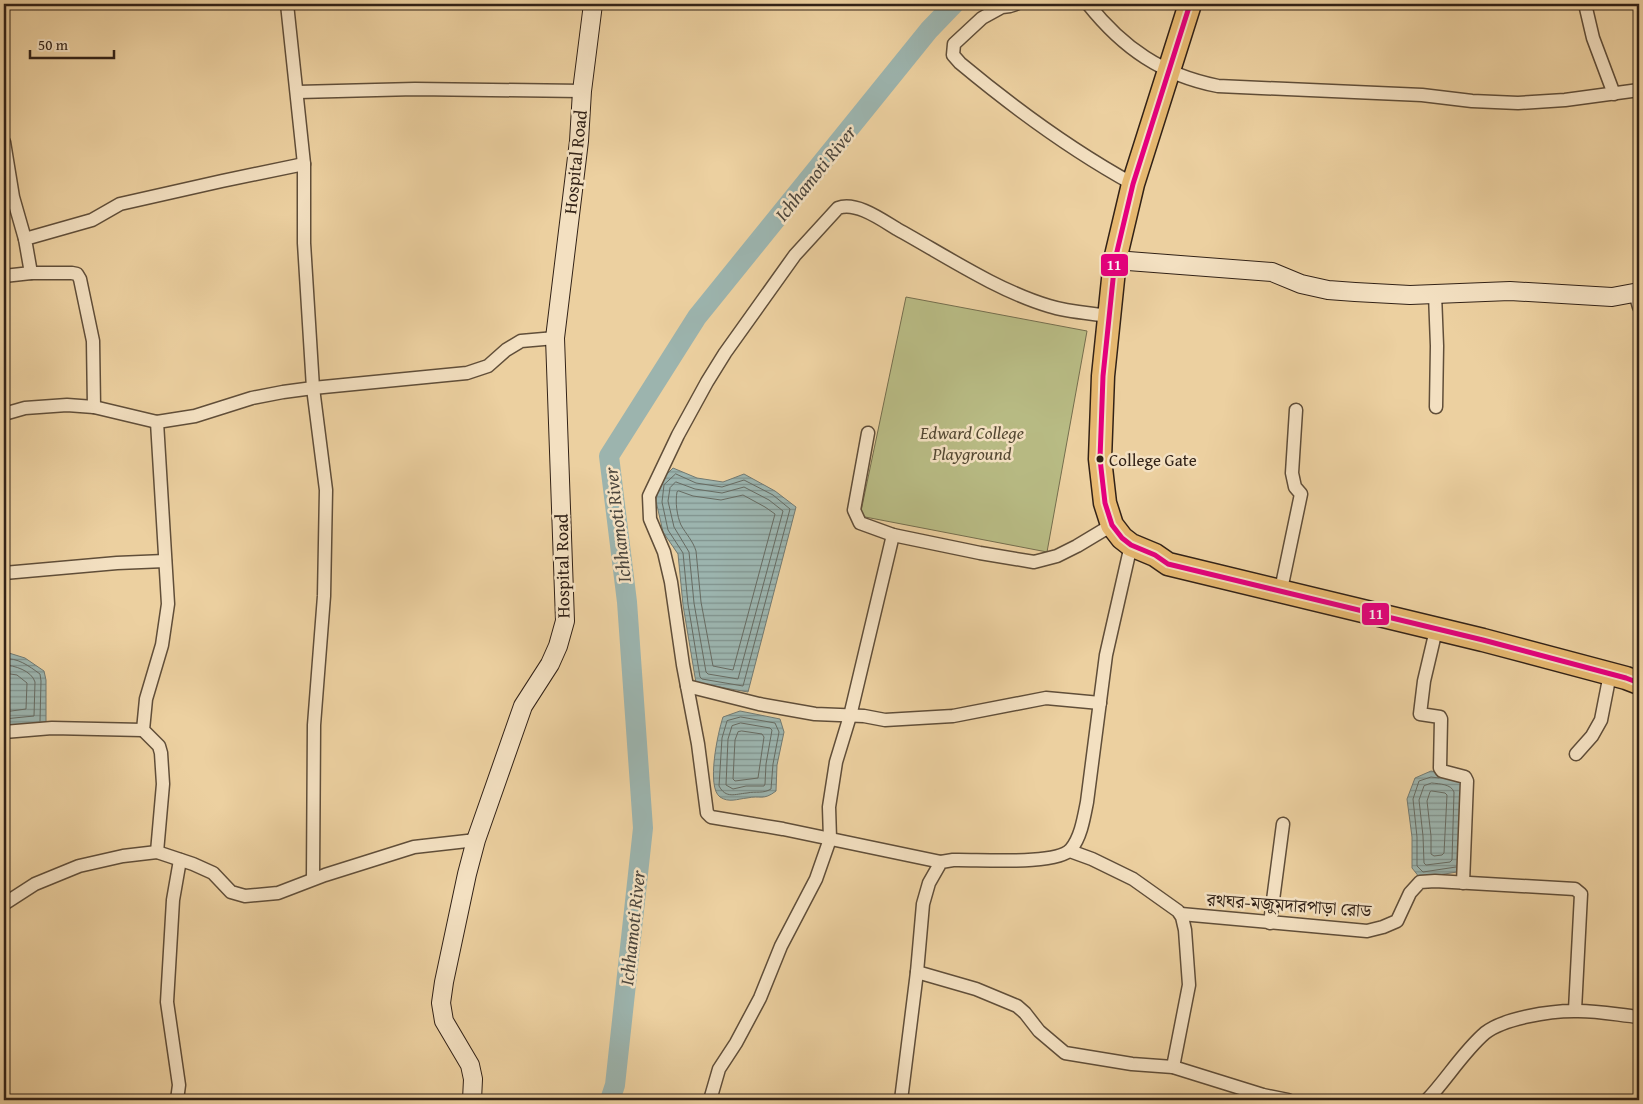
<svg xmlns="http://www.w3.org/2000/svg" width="1643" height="1104" font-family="'Gentium Book Plus','Noto Serif Bengali',serif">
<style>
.green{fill:#b8bb84;stroke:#756e4e}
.water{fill:url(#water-rules);stroke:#727a72}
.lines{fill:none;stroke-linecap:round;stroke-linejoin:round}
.shore{stroke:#676b62;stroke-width:1}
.river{stroke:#9cb4ae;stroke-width:20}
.street-casing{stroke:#604e39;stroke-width:15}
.secondary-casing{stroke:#322217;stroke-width:20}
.highway-casing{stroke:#322217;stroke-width:25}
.street{stroke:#f3e0c1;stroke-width:12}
.secondary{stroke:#f3e0c1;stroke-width:18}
.highway{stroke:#e6b870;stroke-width:22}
.bus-1-casing{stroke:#f3e0c1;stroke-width:9}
.bus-1{stroke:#e5007d;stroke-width:5}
.bus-dot{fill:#322217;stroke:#f3e0c1;stroke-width:2}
.labels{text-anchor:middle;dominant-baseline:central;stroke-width:5;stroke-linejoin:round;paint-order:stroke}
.bus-label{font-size:17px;fill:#322217;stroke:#f3e0c1;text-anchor:start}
.street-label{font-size:18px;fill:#322217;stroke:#f3e0c1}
.park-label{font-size:18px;font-style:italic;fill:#544832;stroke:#f3e0c1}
.water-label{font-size:19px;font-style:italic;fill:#4c463d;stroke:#f3e0c1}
.line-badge{stroke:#f3e0c1;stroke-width:2}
.badge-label{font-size:14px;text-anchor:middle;font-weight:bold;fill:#fff}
</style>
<defs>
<pattern id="water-rules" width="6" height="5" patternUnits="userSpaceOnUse" patternTransform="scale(1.25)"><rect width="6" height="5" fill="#9cb4ae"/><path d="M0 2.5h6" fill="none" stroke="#80928d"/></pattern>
</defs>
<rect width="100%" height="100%" fill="#ecd0a0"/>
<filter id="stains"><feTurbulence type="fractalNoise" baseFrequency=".004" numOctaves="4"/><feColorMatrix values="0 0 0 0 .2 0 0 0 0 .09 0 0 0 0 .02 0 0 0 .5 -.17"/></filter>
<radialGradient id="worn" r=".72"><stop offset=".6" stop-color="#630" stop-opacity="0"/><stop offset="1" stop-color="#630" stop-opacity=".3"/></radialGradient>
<!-- green -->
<path class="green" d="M906,297L1087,331L1047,552L860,516Z"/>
<!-- water -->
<g class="water">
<path d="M673,468L697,478L723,482L744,474L775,491L796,507L748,692L696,683L683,605L678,554L663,532L656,501L659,482Z"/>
<path d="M9,653L25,658L44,671L46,680V726L4,731V655Z"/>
<path d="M740,711L780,719L784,732L777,765L776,791C763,801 761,795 747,798C737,799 729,803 720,797C706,787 718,732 723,717Z"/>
<path d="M1431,771L1451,775L1462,780L1457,872L1420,878L1412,868V837L1407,799L1415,778Z"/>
</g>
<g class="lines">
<!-- shore -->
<g class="shore">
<path d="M676,474L696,483L722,487L744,480L773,495L790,509L743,686L702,679L700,677L688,604L683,553L668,530L662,502L664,485Z"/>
<path d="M676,482L695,489L722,493L744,487L769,500L783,511L738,679L708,674L706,672L694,603L689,552L674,527L668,501L670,488Z"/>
<path d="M679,491L693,496L721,500L743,495L765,507L775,514L733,670L713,666L701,602L696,551C693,541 686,534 681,525C677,516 675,502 677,492Z"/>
<path d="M4,659C17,657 29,666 40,674L41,681L40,721"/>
<path d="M4,665C14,665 32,671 35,682L34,716L4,719"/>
<path d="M4,673L17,675L27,683L26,709L4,712"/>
<path d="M741,717L775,723L779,732L773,764L771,789C763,794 756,791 747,793C735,794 726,799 719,786L722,738L727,721Z"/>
<path d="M741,723L770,728L772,730L766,764L765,784L764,786H746L733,789L726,785L728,739L732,726Z"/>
<path d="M742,731L762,734L764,737L758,778L735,781L733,779L735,740L738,732Z"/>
<path d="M1439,778L1431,777L1419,781L1413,799L1417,837V866L1423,872L1456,867"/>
<path d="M1432,783C1440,784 1451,784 1454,792L1452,860L1450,862L1426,865L1424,863L1423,836L1419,800L1424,786Z"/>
<path d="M1432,791L1445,793L1447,795L1444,853L1442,855L1434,856L1431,854V836L1427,801L1430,792Z"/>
</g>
<!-- river -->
<path class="river" d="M610,1100L615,1085L643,828L627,602L609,456L697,317L929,30L954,4"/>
<defs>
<g id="street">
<path d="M287,4L304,164V243L313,388L326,490L324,596L314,725L313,879"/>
<path d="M1016,4L1010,6L1002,7L982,18L954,44L953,55L960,63C1014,108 1071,150 1133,184"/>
<path d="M1088,4C1123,48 1162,75 1218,86L1422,95L1472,101L1518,103L1565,100L1639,90"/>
<path d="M1585,4L1593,38L1614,94"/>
<path d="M298,92L415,89L582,91"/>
<path d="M4,142L13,197L25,239"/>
<path d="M31,273H72L77,274L80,279L93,341L94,407"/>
<path d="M4,276L31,273L25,239L92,220L120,204L222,181L304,164"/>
<path d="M1635,293L1639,307"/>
<path d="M1435,294L1437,346L1436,407"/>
<path d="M4,414L25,408L67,405L94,407L157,422L195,416L252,398L283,392L313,388L467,373L488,366L506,350L521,341L555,338"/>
<path d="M157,422L168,604L162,645L146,699L143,730L159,746L161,753L163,784L157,852"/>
<path d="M893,535L980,553L1034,562L1057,556L1077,546L1112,525"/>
<path d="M4,573L117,563L165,561"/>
<path d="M1283,580L1301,494L1295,487L1292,473L1296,410"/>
<path d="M1436,630L1424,681L1420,714L1440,717L1441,719L1440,768L1442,771L1465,777L1467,781L1463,883"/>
<path d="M687,686L759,704L815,714L864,716L885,720L953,716L1046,698L1100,703"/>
<path d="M4,732L52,728L143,730"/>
<path d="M1576,754L1592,736L1601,720L1610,674"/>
<path d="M1070,851L1092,859L1133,879L1178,911L1182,917L1185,930L1189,985L1173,1067"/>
<path d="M941,862L783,829L711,817L707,813L698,744L683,665L671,582L664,552L650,519L649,496L678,435L707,382L725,353L795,255L838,208C856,201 882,220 897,229C944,255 998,291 1049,306C1068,312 1089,313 1109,316"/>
<path d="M4,904L35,884L79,866L123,856L157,852L193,864L213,873L231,892L245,896L278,893L325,875L414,847L476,840"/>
<path d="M1181,914L1367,931L1383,927L1397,921L1410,893L1420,882L1435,881L1575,889L1581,894L1575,1010"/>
<path d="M1270,923L1283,824"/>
<path d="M917,972L976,989L1017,1006L1025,1013L1039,1031L1065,1053L1132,1064L1173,1067L1263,1095L1288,1100"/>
<path d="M177,1100L179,1085L167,1002L173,900L180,860"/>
<path d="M710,1100L719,1069L736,1043L760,998L781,946L816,879L830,839L829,807L836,762L850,716L893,535L860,523L854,510L868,433"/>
<path d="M901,1100L917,972L923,904L929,883L941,862L953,860C976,859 1057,866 1071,849C1081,837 1084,817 1087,802L1106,655L1131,545"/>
<path d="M1427,1100C1447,1079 1463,1052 1485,1033C1504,1018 1550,1011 1574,1011C1595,1010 1618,1015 1639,1017"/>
</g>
<g id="secondary">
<path d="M1115,260L1272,272L1301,284L1328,290L1355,292L1410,295L1510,291L1612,297L1639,292"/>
<path d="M472,1100L473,1079L470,1065L444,1021L441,1003L444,982L467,874L476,840L523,706L550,664L558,646L565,621L555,338L579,141L582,91L593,4"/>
</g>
<path id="highway" d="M1190,4L1133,184L1115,260L1103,376L1100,459L1105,503L1112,525L1122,538L1131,545L1155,555L1168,564L1483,640L1626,678L1639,683"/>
</defs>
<!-- street casing -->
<use href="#street" class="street-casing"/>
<!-- secondary casing -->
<use href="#secondary" class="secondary-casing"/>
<!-- highway casing -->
<use href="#highway" class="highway-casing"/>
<!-- street -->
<use href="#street" class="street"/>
<!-- secondary -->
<use href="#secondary" class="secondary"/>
<!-- highway -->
<use href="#highway" class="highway"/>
<defs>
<path id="bus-1" d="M1190,4L1133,184L1115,260L1103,376L1100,459L1105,503L1112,525L1122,538L1131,545L1155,555L1168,564L1483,640L1626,678L1639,683"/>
</defs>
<!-- bus-1 casing -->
<use href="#bus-1" class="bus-1-casing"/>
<!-- bus-1 -->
<use href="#bus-1" class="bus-1"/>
</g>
<!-- markers -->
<circle class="bus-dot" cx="1100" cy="459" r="4.5"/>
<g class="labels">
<!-- bus labels -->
<g class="bus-label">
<text x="1109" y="459">College Gate</text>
</g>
<!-- street labels -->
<g class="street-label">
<text transform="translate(575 162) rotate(-84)">Hospital Road</text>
<text transform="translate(562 566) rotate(-91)">Hospital Road</text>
<text transform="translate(1289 905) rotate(4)">রথঘর-মজুমদারপাড়া রোড</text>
</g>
<!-- park labels -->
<g class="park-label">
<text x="972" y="432">Edward College<tspan x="972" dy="21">Playground</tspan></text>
</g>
<!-- water labels -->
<g class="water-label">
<text transform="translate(815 173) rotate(-51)">Ichhamoti River</text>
<text transform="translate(617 525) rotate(-97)">Ichhamoti River</text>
<text transform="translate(632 928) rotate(-84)">Ichhamoti River</text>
</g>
</g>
<g class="line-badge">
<rect x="1100" y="253" width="29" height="24" rx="5" fill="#e5007d"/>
<rect x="1361" y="602" width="29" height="24" rx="5" fill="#e5007d"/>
</g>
<g class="badge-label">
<text x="1114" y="270">11</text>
<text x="1376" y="619">11</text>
</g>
<!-- margin -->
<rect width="1643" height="1104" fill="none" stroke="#ecd0a0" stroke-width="20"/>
<rect x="5" y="5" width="1633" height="1094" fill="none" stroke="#322217" stroke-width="2.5"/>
<rect x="10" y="10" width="1623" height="1084" fill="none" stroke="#322217"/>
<!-- scale -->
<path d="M30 50v8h84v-8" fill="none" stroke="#322217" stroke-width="2.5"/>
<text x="38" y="50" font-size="15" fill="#322217" stroke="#f3e0c1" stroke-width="4" paint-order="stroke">50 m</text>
<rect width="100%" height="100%" filter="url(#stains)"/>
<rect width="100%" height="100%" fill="url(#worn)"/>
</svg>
